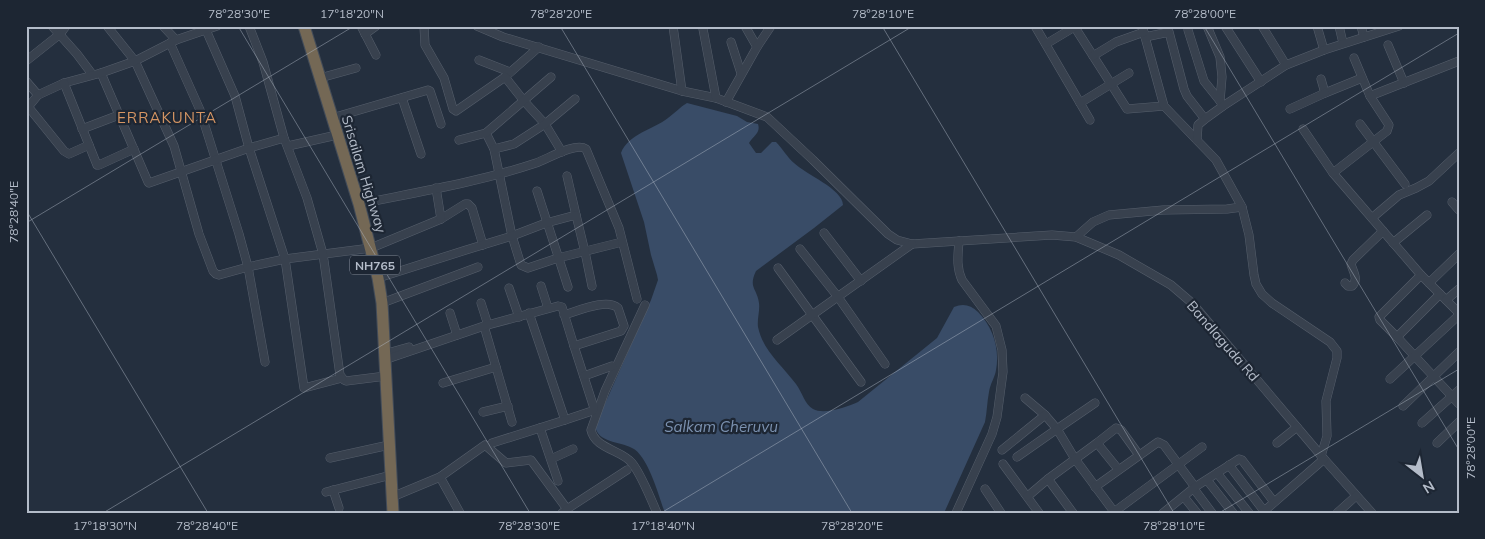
<svg xmlns="http://www.w3.org/2000/svg" width="1485" height="539" font-family="Mulish,sans-serif">
<style>
.water{fill:#394c67}
.lines{fill:none;stroke-linecap:round;stroke-linejoin:round}
.minor-casing{stroke:#565f6c;stroke-width:9}
.highway-casing{stroke:#434c59;stroke-width:13}
.minor{stroke:#38414e;stroke-width:8}
.highway{stroke:#746855;stroke-width:11}
.ticks{fill:none;stroke:#b4bcc9;stroke-width:1;stroke-opacity:0.45}
.labels{text-anchor:middle;dominant-baseline:central;stroke-width:4.5;stroke-linejoin:round;paint-order:stroke}
.shield{fill:#1d2633;stroke:#878f9c;stroke-width:1}
.shield-label{font-size:12px;font-weight:bold;fill:#b4bcc9}
.street-label{font-size:14px;fill:#b4bcc9;stroke:#1d2633}
.neighbourhood-label{font-size:15px;letter-spacing:1px;fill:#d59563;stroke:#1d2633}
.water-label{font-size:15px;font-style:italic;fill:#7c92b1;stroke:#1d2633}
.neatline{fill:none;stroke:#b4bcc9;stroke-width:2}
.ticks-label{font-size:12px;text-anchor:middle;fill:#b4bcc9}
</style>
<rect width="100%" height="100%" fill="#242f3e"/>
<!-- water -->
<path class="water" d="M687,103L737,116L747,122L758,124C761,133 753,136 749,143L756,153H761L772,142H776C783,149 787,157 794,163C805,174 843,189 843,205L814,228L756,271C748,288 757,288 759,303C760,311 757,319 758,327C763,351 782,365 796,384C802,392 805,405 813,409C824,415 847,407 858,402L937,338L954,307C963,303 971,305 978,312C993,327 1000,349 996,370C995,377 990,384 989,392C987,402 987,412 985,422L944,513H665C659,497 648,455 632,448C619,441 598,443 595,426L651,300L658,280L657,275L651,255L644,222L621,153C628,134 654,129 668,118C675,113 680,107 687,103Z"/>
<g class="lines">
<defs>
<g id="minor">
<path d="M52,26L77,54L92,74"/>
<path d="M107,26L135,61L174,146L199,234L213,271L216,274L219,275L248,267L285,259L371,248L441,219L465,204H468L472,208L483,245"/>
<path d="M163,26L176,40"/>
<path d="M249,26L263,62L284,138L307,198L323,254L340,375L344,380L346,381L386,376"/>
<path d="M361,26L376,55"/>
<path d="M424,26L425,45L444,78L453,109L456,111L505,77L539,47"/>
<path d="M477,26L503,37L682,91L716,98L767,117L813,160L888,234L897,240L912,244L1052,235L1076,237L1119,255L1171,285L1192,303L1324,459L1372,513"/>
<path d="M673,26L682,91"/>
<path d="M745,26L757,47"/>
<path d="M1035,26L1090,120"/>
<path d="M1074,26L1127,109L1164,106"/>
<path d="M1142,26L1164,106L1216,160L1242,207L1249,235L1254,275L1256,284L1262,294L1272,303L1330,342L1337,351V358L1326,401L1327,436L1321,456"/>
<path d="M1207,26L1220,57L1222,77L1220,101L1223,106"/>
<path d="M1225,26L1261,82"/>
<path d="M1262,26L1286,65"/>
<path d="M1317,26L1324,50"/>
<path d="M1339,26L1343,43"/>
<path d="M1361,26L1364,37"/>
<path d="M703,29L716,98"/>
<path d="M206,30L235,96L249,148L285,259L304,388L342,378"/>
<path d="M1188,30L1204,81L1220,101"/>
<path d="M365,34L376,26"/>
<path d="M1145,37L1169,32L1184,89L1187,96L1205,119"/>
<path d="M731,42L741,73"/>
<path d="M170,43L200,110L239,234L248,267L265,362"/>
<path d="M1046,44L1076,26"/>
<path d="M1388,45L1404,83"/>
<path d="M1093,56L1116,42L1144,32"/>
<path d="M1354,58L1370,96"/>
<path d="M479,60L510,72"/>
<path d="M26,61L60,34L66,26"/>
<path d="M101,73L148,182L149,183L249,148L284,138"/>
<path d="M505,77L524,101L545,124L562,152"/>
<path d="M320,78L356,68"/>
<path d="M1321,79L1325,93L1362,78"/>
<path d="M26,81L38,95L64,83L101,73L135,61L176,40L217,26"/>
<path d="M64,83L97,165H99L134,149"/>
<path d="M38,95L29,106L30,109L64,151L69,154L89,145"/>
<path d="M402,98L421,154"/>
<path d="M726,102L757,47L771,26"/>
<path d="M1080,103L1129,73"/>
<path d="M1290,109L1325,93"/>
<path d="M332,118L428,90L430,91L441,124"/>
<path d="M1360,124L1405,184"/>
<path d="M82,129L119,115"/>
<path d="M1303,129L1333,173L1421,275L1459,313"/>
<path d="M486,133L494,149L512,236L521,265L528,268L558,258L622,242"/>
<path d="M459,140L486,133L551,77"/>
<path d="M1197,140L1198,125L1205,119L1223,106L1286,65L1324,50L1399,26"/>
<path d="M288,146L337,135"/>
<path d="M494,149L514,144L545,124L575,99"/>
<path d="M1333,173L1387,131L1389,125L1370,96L1459,61"/>
<path d="M567,176L576,215"/>
<path d="M436,188L441,219"/>
<path d="M537,191L568,287"/>
<path d="M1452,202L1459,210"/>
<path d="M359,204C418,192 479,182 536,163C548,159 575,142 586,149L619,228L637,299"/>
<path d="M1372,218L1399,195L1416,188L1429,181L1459,153"/>
<path d="M824,233L861,281"/>
<path d="M1076,237L1093,222L1109,215L1163,210L1227,209L1242,207"/>
<path d="M1393,243L1427,215"/>
<path d="M800,249L838,297L885,364"/>
<path d="M778,268L861,382"/>
<path d="M1421,275L1379,317L1380,320L1397,337L1440,294"/>
<path d="M378,278L466,250L512,236L546,223L576,215L585,252L592,286"/>
<path d="M1345,283L1348,286H1352C1359,279 1353,272 1351,264L1353,260L1383,231"/>
<path d="M1429,283L1459,254"/>
<path d="M541,286L548,308"/>
<path d="M509,288L519,317"/>
<path d="M1446,300L1459,289"/>
<path d="M382,303L478,267"/>
<path d="M481,303L488,325"/>
<path d="M645,305L605,391L591,430C595,449 622,450 632,463C640,473 652,501 657,513"/>
<path d="M450,313L457,335"/>
<path d="M529,313L565,420L592,411L594,408L574,346"/>
<path d="M484,326L512,422"/>
<path d="M1397,337L1459,404"/>
<path d="M777,340L912,244"/>
<path d="M384,354L409,347"/>
<path d="M384,360L484,326L558,306L562,307C566,320 570,333 574,346L621,331L624,326L618,308C607,298 578,311 564,315"/>
<path d="M584,376L612,366"/>
<path d="M1390,379L1459,315"/>
<path d="M443,383L496,367"/>
<path d="M1025,398L1045,415L1057,429L1095,403"/>
<path d="M1403,406L1459,352"/>
<path d="M483,412L508,406"/>
<path d="M1422,423L1459,390"/>
<path d="M540,428L558,481"/>
<path d="M492,443L565,420"/>
<path d="M1277,443L1297,427"/>
<path d="M1437,443L1459,422"/>
<path d="M1002,450L1045,415"/>
<path d="M1017,457L1057,429L1075,459L1115,513"/>
<path d="M330,458L389,445"/>
<path d="M551,459L573,449"/>
<path d="M1003,464L1039,513"/>
<path d="M1229,465L1264,511"/>
<path d="M1118,469L1097,443L1116,428L1121,430L1139,455"/>
<path d="M1217,473L1249,513"/>
<path d="M440,477L460,513"/>
<path d="M1207,480L1233,513"/>
<path d="M1095,487L1158,442L1164,445L1195,487"/>
<path d="M985,489L1001,513"/>
<path d="M1194,489L1212,513"/>
<path d="M333,490L339,508"/>
<path d="M326,492L391,475"/>
<path d="M1028,496L1048,479"/>
<path d="M392,497L440,477L485,445L506,463L531,460L567,509L562,513"/>
<path d="M1184,497L1197,513"/>
<path d="M567,509L627,470"/>
<path d="M1114,512L1202,447"/>
<path d="M956,513L992,434L997,417L1003,372L1002,350L996,326L962,280C956,267 958,255 959,241"/>
<path d="M1073,513L1048,479L1097,443"/>
<path d="M1163,513L1195,487L1239,459L1242,460L1274,502"/>
<path d="M1262,513L1324,459"/>
<path d="M1337,513L1356,496"/>
</g>
<path id="highway" d="M304,26L359,204L378,278L382,303L393,513"/>
</defs>
<!-- minor casing -->
<use href="#minor" class="minor-casing"/>
<!-- highway casing -->
<use href="#highway" class="highway-casing"/>
<!-- minor -->
<use href="#minor" class="minor"/>
<!-- highway -->
<use href="#highway" class="highway"/>
</g>
<!-- ticks -->
<path class="ticks" d="M238,26L530,513M560,26L852,513M882,26L1174,513M1204,26L1459,450M26,210L208,513M26,223L354,26M103,513L913,26M661,513L1459,33M1219,513L1459,369"/>
<g class="labels">
<!-- shield labels -->
<rect class="shield" x="350" y="255.5" width="50" height="19" rx="4"/>
<g class="shield-label">
<text x="375" y="265">NH765</text>
</g>
<!-- street labels -->
<g class="street-label">
<text transform="translate(364 174) rotate(73)">Srisailam Highway</text>
<text transform="translate(1223 341) rotate(49)">Bandlaguda Rd</text>
</g>
<!-- neighbourhood labels -->
<g class="neighbourhood-label">
<text x="167" y="117">ERRAKUNTA</text>
</g>
<!-- water labels -->
<g class="water-label">
<text x="721" y="426">Salkam Cheruvu</text>
</g>
</g>
<!-- border -->
<rect width="1485" height="539" fill="none" stroke="#1d2633" stroke-width="55"/>
<!-- north arrow -->
<g transform="translate(1422 476) rotate(149)" stroke="#1d2633" stroke-width="4" paint-order="stroke">
<path d="M0-4L9 19L0 12L-9 19Z" fill="#b4bcc9"/>
<text y="-8" font-size="14" font-weight="bold" text-anchor="middle" fill="#b4bcc9">N</text>
</g>
<rect x="28" y="28" width="1430" height="484" class="neatline"/>
<g class="ticks-label">
<text x="239" y="18">78°28'30"E</text>
<text x="352" y="18">17°18'20"N</text>
<text x="561" y="18">78°28'20"E</text>
<text x="883" y="18">78°28'10"E</text>
<text x="1205" y="18">78°28'00"E</text>
<text transform="translate(14 212) rotate(-90)" y="4">78°28'40"E</text>
<text transform="translate(1471 448) rotate(-90)" y="4">78°28'00"E</text>
<text x="105" y="530">17°18'30"N</text>
<text x="207" y="530">78°28'40"E</text>
<text x="529" y="530">78°28'30"E</text>
<text x="663" y="530">17°18'40"N</text>
<text x="852" y="530">78°28'20"E</text>
<text x="1174" y="530">78°28'10"E</text>
</g>
</svg>
